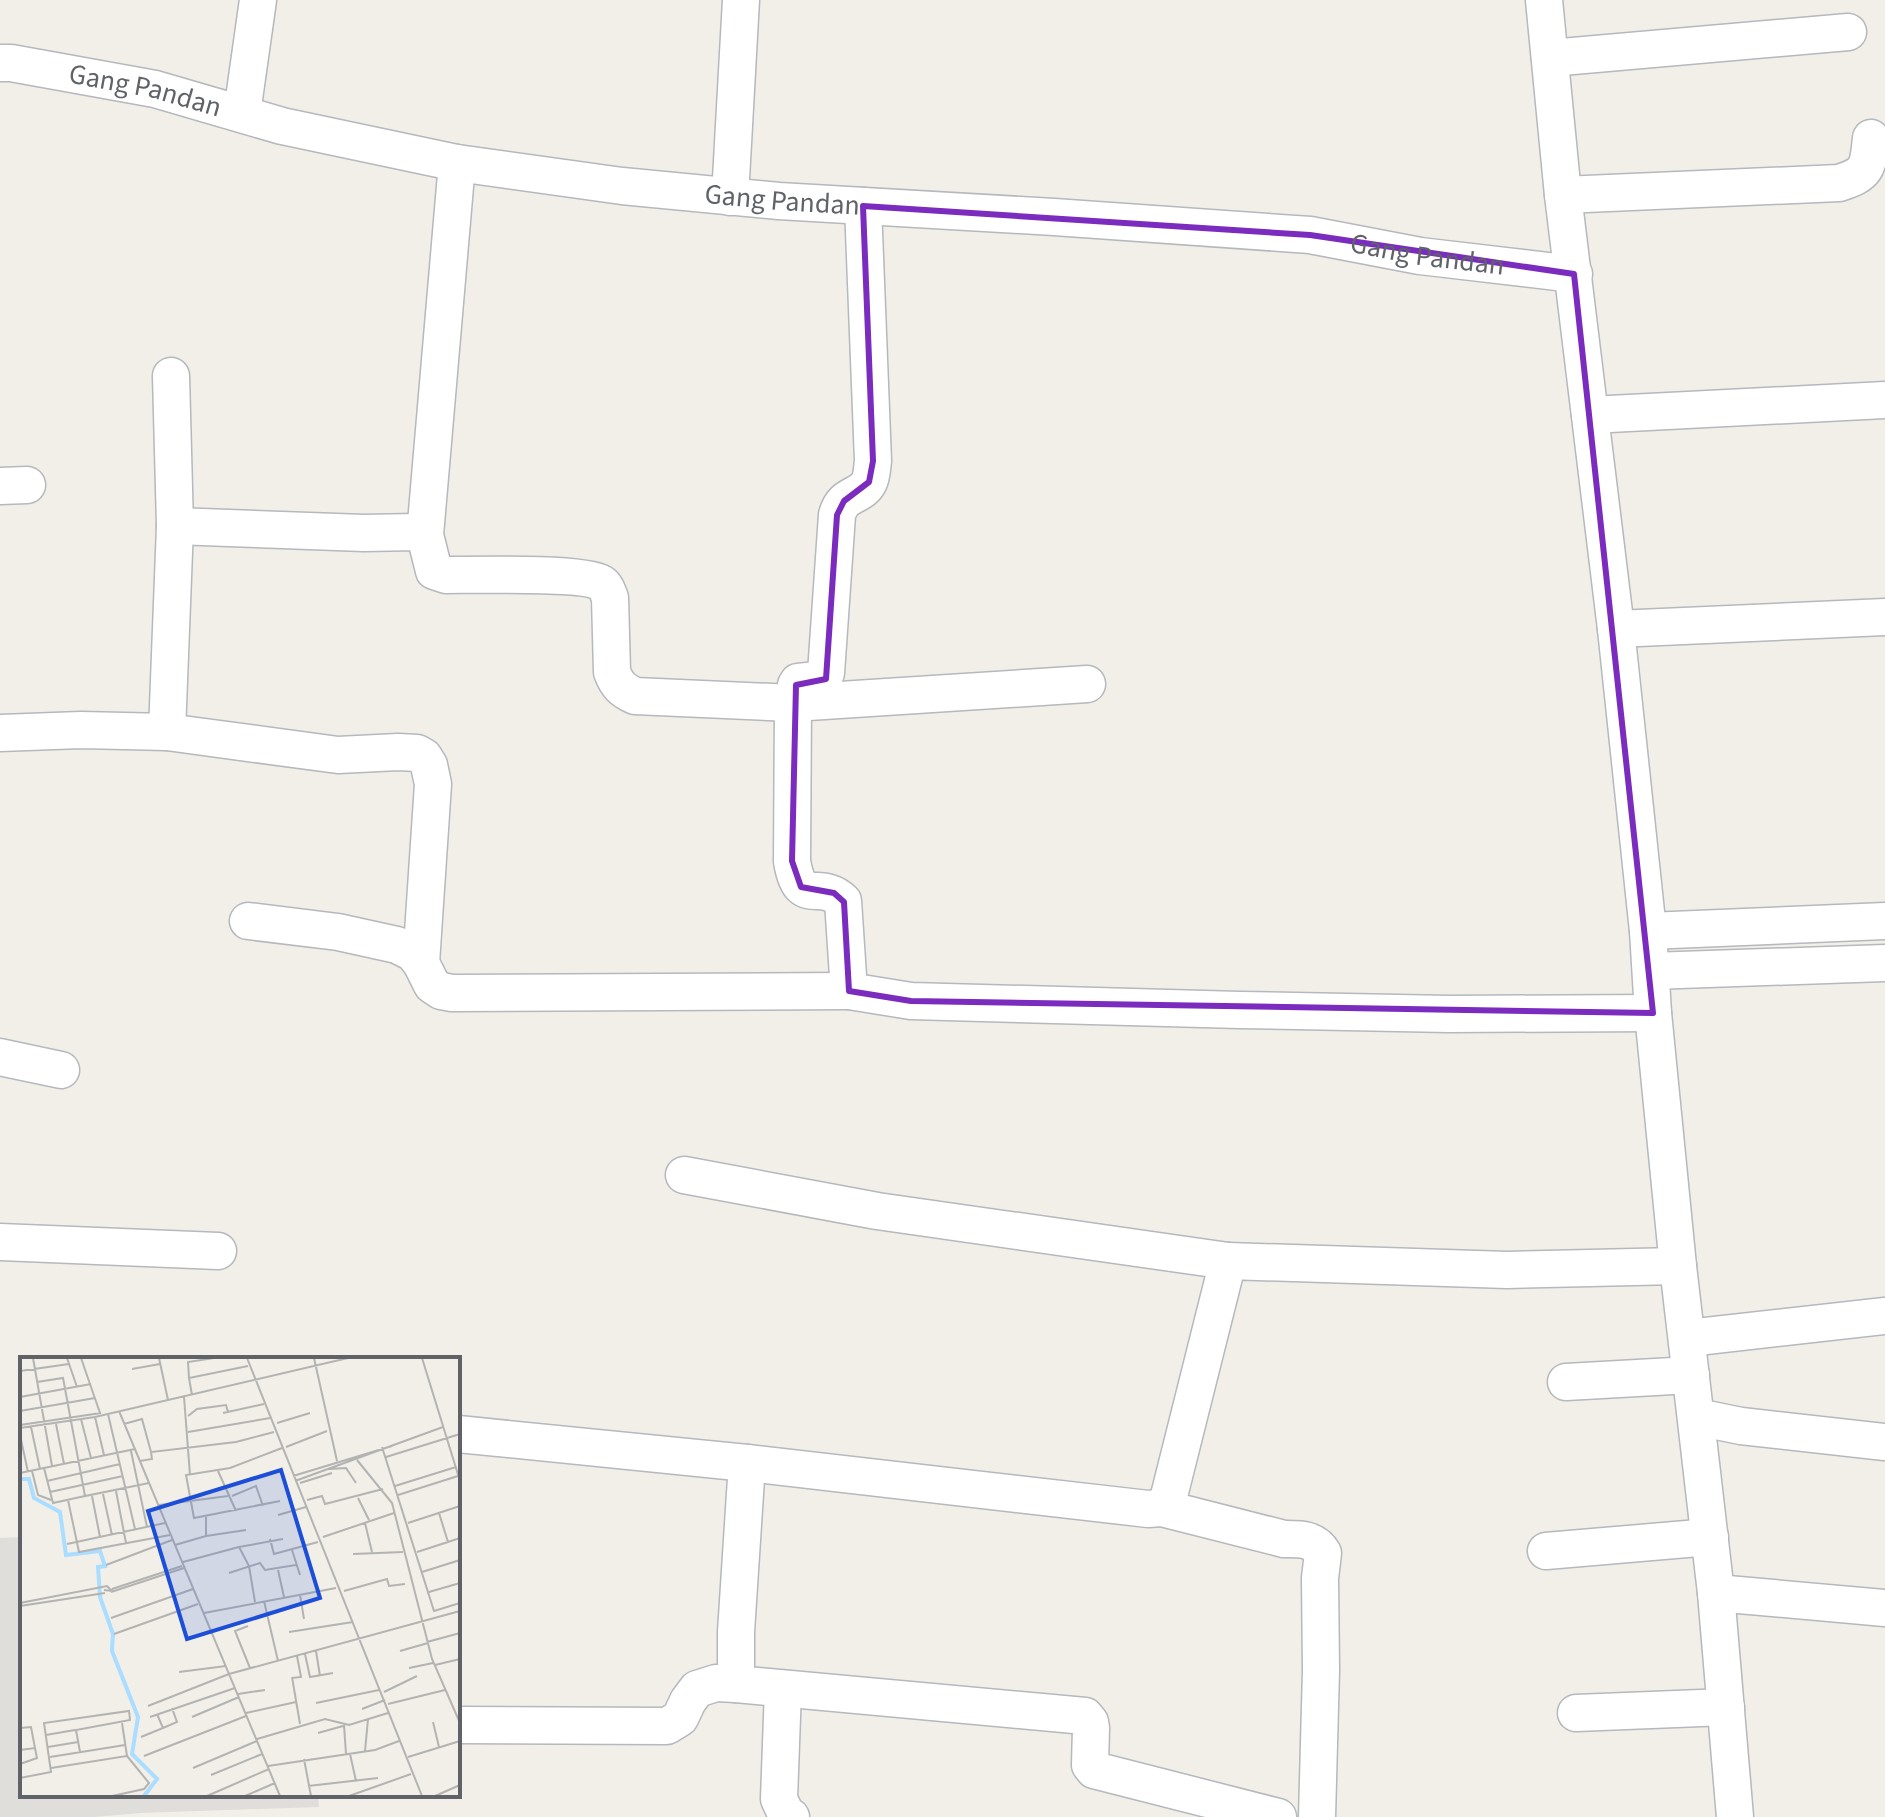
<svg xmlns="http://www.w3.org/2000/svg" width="1885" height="1817" font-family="'Source Sans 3',sans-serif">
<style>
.industrial{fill:#e0deda}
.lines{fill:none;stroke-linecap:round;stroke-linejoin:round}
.street-casing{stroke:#b5b8bc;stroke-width:39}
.street{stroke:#fff;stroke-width:36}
.marked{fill:none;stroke:#7b2cbf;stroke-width:6;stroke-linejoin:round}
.labels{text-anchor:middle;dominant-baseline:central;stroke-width:7;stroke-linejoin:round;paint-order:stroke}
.street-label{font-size:28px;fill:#5f6368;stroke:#fff}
.inset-river{fill:none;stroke:#adf;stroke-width:4}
.inset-road{fill:none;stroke:#b3b3b1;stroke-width:2}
.view{fill:#1d4ed8;fill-opacity:0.15;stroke:#1d4ed8;stroke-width:4}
.inset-edge{fill:none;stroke:#5f6368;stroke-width:4}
</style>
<rect width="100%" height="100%" fill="#f1efe8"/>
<!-- industrial -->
<path class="industrial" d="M22,1537V1795H318L319,1807L141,1813L94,1817H0V1538Z"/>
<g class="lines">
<defs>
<g id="street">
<path d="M1544,0L1563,195L1616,629L1648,931L1653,1013L1678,1266L1716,1593L1735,1817"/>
<path d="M1550,58L1848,32"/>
<path id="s1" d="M0,63H11L155,89L282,126L457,163L622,186L779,201L1054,217L1310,235L1420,256L1574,274"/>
<path d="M242,113L258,0"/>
<path d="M457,163L425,535L434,571L446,575C472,575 584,572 601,583C606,586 608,593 610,598L612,672C617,685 622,690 635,696L793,703L1087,684"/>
<path d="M1563,195L1839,183C1869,174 1868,166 1871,138"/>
<path d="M730,197L741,0"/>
<path d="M863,206L873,461C872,468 872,476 869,482C861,498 843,492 837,515L826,673L817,680L798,682L796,685L793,703L792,861C800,910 819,878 843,901L849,991L911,1001L1240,1010L1449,1014L1653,1013"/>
<path d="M1590,415L1885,400"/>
<path d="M0,486L27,485"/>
<path d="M175,526L364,533L416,532L425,535"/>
<path d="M1616,629L1885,617"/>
<path d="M167,732L175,526L171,376"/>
<path d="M0,733L81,730L167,732L338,755L398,752L417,753L424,757L429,765L433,784L421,963"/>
<path d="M248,921L338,932L397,945L413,953L421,963L432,985L441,991L452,993L849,991"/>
<path d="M1648,931L1885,921"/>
<path d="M1651,971L1885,963"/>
<path d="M0,1057L61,1070"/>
<path d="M684,1175L877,1211L1228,1261"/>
<path d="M0,1242L218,1251"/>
<path d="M1688,1338L1885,1316"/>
<path d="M1566,1382L1691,1375"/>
<path d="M1697,1417L1741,1426L1885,1442"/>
<path d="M458,1434L747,1463L1148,1509L1162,1508L1284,1539C1299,1539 1314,1538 1323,1553L1320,1578L1321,1670L1317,1817"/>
<path d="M747,1463L736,1632V1684L1085,1716L1090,1722L1091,1728L1090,1765L1094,1770L1278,1817"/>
<path d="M1162,1508L1169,1496L1228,1261L1507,1270L1678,1266"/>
<path d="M1546,1551L1710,1537"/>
<path d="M1716,1593L1885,1608"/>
<path d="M783,1689L779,1799L786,1814L791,1817"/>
<path d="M1576,1713L1726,1707"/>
<path d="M458,1725L667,1726L680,1718L688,1701L697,1689L716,1683L736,1684"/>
</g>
</defs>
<!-- street casing -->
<use href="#street" class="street-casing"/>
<!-- street -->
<use href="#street" class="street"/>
</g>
<!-- marked area -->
<path class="marked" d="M863,206L1310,235L1574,274L1653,1013L911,1001L849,991L844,902L834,893L801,887L792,861L796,685L826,679L837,515L844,501L869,482L873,461Z"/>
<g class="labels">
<!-- street labels -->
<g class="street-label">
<text stroke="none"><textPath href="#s1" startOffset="148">Gang Pandan</textPath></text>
<text stroke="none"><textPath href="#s1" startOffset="796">Gang Pandan</textPath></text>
<text stroke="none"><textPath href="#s1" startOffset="1444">Gang Pandan</textPath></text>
</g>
</g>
<!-- overview -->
<g transform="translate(20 1357)">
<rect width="440" height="440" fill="#f1efe8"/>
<path class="inset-river" d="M0,122H9L14,141L40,155L46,198L80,194L85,209L78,210L80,240L93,277L92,294L118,360L112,397L137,422L124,439"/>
<path class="inset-road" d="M13,1L32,109M47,1L57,30M61,1L80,56M139,1L148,43M227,1L402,439M294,1L317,104M402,1L440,124M112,12L140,7M0,14L49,7M169,21L168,5L194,1M17,25L43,21L65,139L129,126M172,38L169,21L228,9M0,40L71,27M164,40L170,118M0,54L75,41M99,54L260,439M203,56L244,47M88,57L115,172M168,59L177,52L206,48L208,55M75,60L84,98M61,62L71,101M257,66L290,56M36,67L44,107M104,67L122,62L131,95M0,68L81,56M11,70L20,112M0,71L75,60L328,1M168,75L250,61M0,78L8,115M266,90L307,74M362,90L414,254L440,246M111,94L127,170M366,100L440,77M337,103L372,146L412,302L440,366M120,104L132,102L131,95L216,85L254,75M24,111L33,146L65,139M309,112L326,111L336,126M12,114L18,138L31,143M198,114L216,154M0,116L115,92M273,119L372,89M27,124L100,107M275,124L423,70M280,126L312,116M375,129L436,110M96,134L106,186M30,135L103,119M83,137L92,178M378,138L438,119M72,139L80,180M212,139L236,129L243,149M338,141L349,163M48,143L59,195L150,178M287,143L302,139L305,147L363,132M260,144L174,161L166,118L210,111L262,91M139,148L208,139M419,156L428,185L440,181M258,158L286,150M345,166L352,195M388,166L440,149M186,179L226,173M303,180L374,156M250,182L254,197L298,185M47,187L145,166M155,188L186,179V160M219,190L263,182M272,193L280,218M397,195L428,185M333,197L383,195M163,205L219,190L229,209L235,245M86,208L152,183M258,213L264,240M402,215L440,203M209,216L240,206L245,213L276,208M92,232L162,209M324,234L367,222L369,229L385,227M91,235L164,211M409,235L440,226M280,238L284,262M244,244L258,304M0,246L87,229L92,234L84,233M0,249L85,236M184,256L316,231M91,261L173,232M228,269L215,274L230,311M269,275L333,265M94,277L178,247M407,285L440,276M296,294L300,319M380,294L408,286M285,297L290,320L313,316M415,308L440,302M389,311L413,306M159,315L206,309M209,317L440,254M272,320L280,367M272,321L281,320L277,299M364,335L397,319M218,337L245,333M296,346L359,333M368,347L425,333M128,349L209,317M342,352L365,343M226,356L276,345M130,360L215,331M172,360L219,340M413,365L419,390M324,368L326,397M0,371L11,370L15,391M143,371L157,365L152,351M298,376L323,369M26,378L55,373M121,380L143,371L137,357M237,382L305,362L329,368L368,356M28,390L58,385M0,393L15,391L17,401L0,407M345,394L348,362M330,397L336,424M124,399L226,359M30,400L105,388M388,400L440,384M284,402L291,439M248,409L355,393L379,384M31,411L107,399L102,366M173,411L237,384M191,418L242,397M0,421L31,415L24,366L109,354L110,363L56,373L60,395M288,429L358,421M92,439L124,432L129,426L107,399M187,439L249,412M225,439L255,426M329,439L391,417M415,439L440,428"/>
<path class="view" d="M261,113L300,241L167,282L128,154Z"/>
<rect width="440" height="440" class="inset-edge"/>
</g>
</svg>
